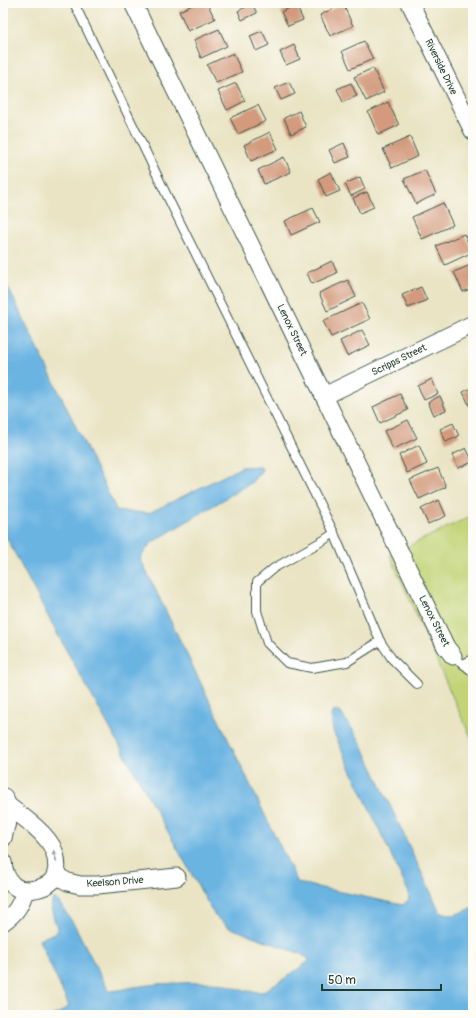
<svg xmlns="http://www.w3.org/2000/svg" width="476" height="1018" font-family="Pangolin,sans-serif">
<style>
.green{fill:#c2d477;stroke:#708856}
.water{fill:#6ab4e2;stroke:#44788b}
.building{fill:#d39a7d}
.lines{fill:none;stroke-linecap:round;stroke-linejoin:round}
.service-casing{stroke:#3d564a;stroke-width:10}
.minor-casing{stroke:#3d564a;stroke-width:19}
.service{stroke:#fff;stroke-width:8}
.minor{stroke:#fff;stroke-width:17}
.oneway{fill:#8f9e9a}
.labels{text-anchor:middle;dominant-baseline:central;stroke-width:3;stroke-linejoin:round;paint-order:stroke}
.street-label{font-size:10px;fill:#1f3d34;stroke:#fdfcf7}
</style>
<rect width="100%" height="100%" fill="#fdfcf7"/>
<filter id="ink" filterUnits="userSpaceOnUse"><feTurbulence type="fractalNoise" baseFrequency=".025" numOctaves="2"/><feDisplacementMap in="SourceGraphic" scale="8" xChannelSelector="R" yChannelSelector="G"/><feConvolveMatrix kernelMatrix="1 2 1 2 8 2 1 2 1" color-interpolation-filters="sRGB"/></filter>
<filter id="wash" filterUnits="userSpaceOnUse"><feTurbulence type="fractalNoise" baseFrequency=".012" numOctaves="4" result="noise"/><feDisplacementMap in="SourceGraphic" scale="16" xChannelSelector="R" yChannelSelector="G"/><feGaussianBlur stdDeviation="0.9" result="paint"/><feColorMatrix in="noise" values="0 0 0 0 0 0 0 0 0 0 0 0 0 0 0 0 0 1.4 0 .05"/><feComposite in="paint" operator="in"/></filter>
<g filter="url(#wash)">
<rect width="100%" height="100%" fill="#eae4c4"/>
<!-- green -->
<path class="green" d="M473,515V741L461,716L390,555Z"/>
<!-- water -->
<path class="water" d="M3,277L117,511L149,513L242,467L260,466L262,470L251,483L151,543L140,558L298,883L403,905L409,899L408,891L333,731L331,716L333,710L341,713L359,739L440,912L454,915L473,908V1015H53L58,1014L69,1006L39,940L58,931L51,909L52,903V900L54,898L58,901L75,926L107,988L109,991L120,990L134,987L157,984L205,982L224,984L245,991L263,992L285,978L308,962L309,959L301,954L228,927L215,916L60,639L3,531Z"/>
<g id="blocks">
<!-- building -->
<g class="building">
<path d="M197,3H207L215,19L188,31L179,11Z"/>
<path d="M252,4L257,13L242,20L238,11Z"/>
<path d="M343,4L353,26L330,36L320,15Z"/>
<path d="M296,5L303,20L288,26L281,12Z"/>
<path d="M219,29L227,46L201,58L194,40Z"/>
<path d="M262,31L269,45L256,51L250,36Z"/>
<path d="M364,41L373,59L350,69L342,51Z"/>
<path d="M294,45L300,59L286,65L280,52Z"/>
<path d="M233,53L242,72L216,83L207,65Z"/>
<path d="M373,68L384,92L366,101L354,77Z"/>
<path d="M289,82L295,94L281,100L275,88Z"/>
<path d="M236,83L245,101L227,110L218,91Z"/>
<path d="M351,83L357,96L343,102L337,89Z"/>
<path d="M388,102L399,125L378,135L368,112Z"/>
<path d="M258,105L266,121L238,134L230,118Z"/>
<path d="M299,111L306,127L291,134L284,118Z"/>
<path d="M270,132L278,149L251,161L244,145Z"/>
<path d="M410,137L418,156L392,168L383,149Z"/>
<path d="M344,143L350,157L335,163L329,150Z"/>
<path d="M284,157L291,172L264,184L258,170Z"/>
<path d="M425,170L436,194L416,204L404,179Z"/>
<path d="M331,172L340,191L326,197L318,179Z"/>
<path d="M360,177L365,189L351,196L345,184Z"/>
<path d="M367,192L374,207L360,213L353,198Z"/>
<path d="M443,203L453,225L422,239L412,217Z"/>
<path d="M313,208L320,222L291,235L285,221Z"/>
<path d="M464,234L473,252L445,265L436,246Z"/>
<path d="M332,261L337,273L312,284L307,273Z"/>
<path d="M473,264V288L463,292L454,272Z"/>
<path d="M348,280L356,297L327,311L319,293Z"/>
<path d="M421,287L427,300L408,308L402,295Z"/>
<path d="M362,303L370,319L331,337L323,321Z"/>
<path d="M362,330L370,345L347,356L340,341Z"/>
<path d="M432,379L438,394L424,400L418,386Z"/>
<path d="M473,387V405L470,407L463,392Z"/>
<path d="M400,394L408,410L380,423L373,407Z"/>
<path d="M440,396L446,410L434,415L428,402Z"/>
<path d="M408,420L417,438L393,449L384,431Z"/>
<path d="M453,423L459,436L446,442L440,429Z"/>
<path d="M419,445L427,464L407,473L399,455Z"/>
<path d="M466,448L473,462L458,468L452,455Z"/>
<path d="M438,468L446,487L419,499L410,480Z"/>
<path d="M439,500L446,516L428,524L421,509Z"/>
</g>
</g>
</g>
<g filter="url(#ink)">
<use href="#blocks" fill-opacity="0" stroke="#3d564a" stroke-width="1"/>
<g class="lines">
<defs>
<g id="service">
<path d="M74,3L170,202L334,533L380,641L392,659L417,684"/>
<path d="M334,533L324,540L274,568L257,582V611L267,643L287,663L312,668L347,662L380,641"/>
<path d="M453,656L473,672"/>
<path d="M463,664L473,659"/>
</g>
<g id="minor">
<path d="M133,3L446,647L453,656"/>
<path d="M410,3L473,131"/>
<path d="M324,396L473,324"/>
<path d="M3,838L7,822L8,806L4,797"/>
<path d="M3,862C5,881 15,894 35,889C41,888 48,885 52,881C59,874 57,859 54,851C48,834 22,816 8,806"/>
<path d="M55,875L68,882L80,885H98L177,877"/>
<path d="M3,922C16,913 21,905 25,890"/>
</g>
</defs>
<!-- service casing -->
<use href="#service" class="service-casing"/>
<!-- minor casing -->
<use href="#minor" class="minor-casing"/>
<!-- service -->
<use href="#service" class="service"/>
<!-- minor -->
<use href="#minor" class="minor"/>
</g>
<!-- one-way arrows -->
<defs><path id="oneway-solid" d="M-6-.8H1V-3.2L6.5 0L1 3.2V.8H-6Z"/></defs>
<use class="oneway" href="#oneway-solid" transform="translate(55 856) rotate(-105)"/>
</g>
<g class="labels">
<!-- street labels -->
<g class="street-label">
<text transform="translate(441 67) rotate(64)">Riverside Drive</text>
<text transform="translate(292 330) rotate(64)">Lenox Street</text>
<text transform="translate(399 360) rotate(-26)">Scripps Street</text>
<text transform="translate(434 621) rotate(63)">Lenox Street</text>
<text transform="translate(115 882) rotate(-4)">Keelson Drive</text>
</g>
</g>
<!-- margin -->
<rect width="476" height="1018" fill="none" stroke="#fdfcf7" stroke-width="16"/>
<!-- scale -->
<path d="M322 984v6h119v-6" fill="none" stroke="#1f3d34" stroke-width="2"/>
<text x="328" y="984" font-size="12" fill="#1f3d34" stroke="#fdfcf7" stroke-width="3" paint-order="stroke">50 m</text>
</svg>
